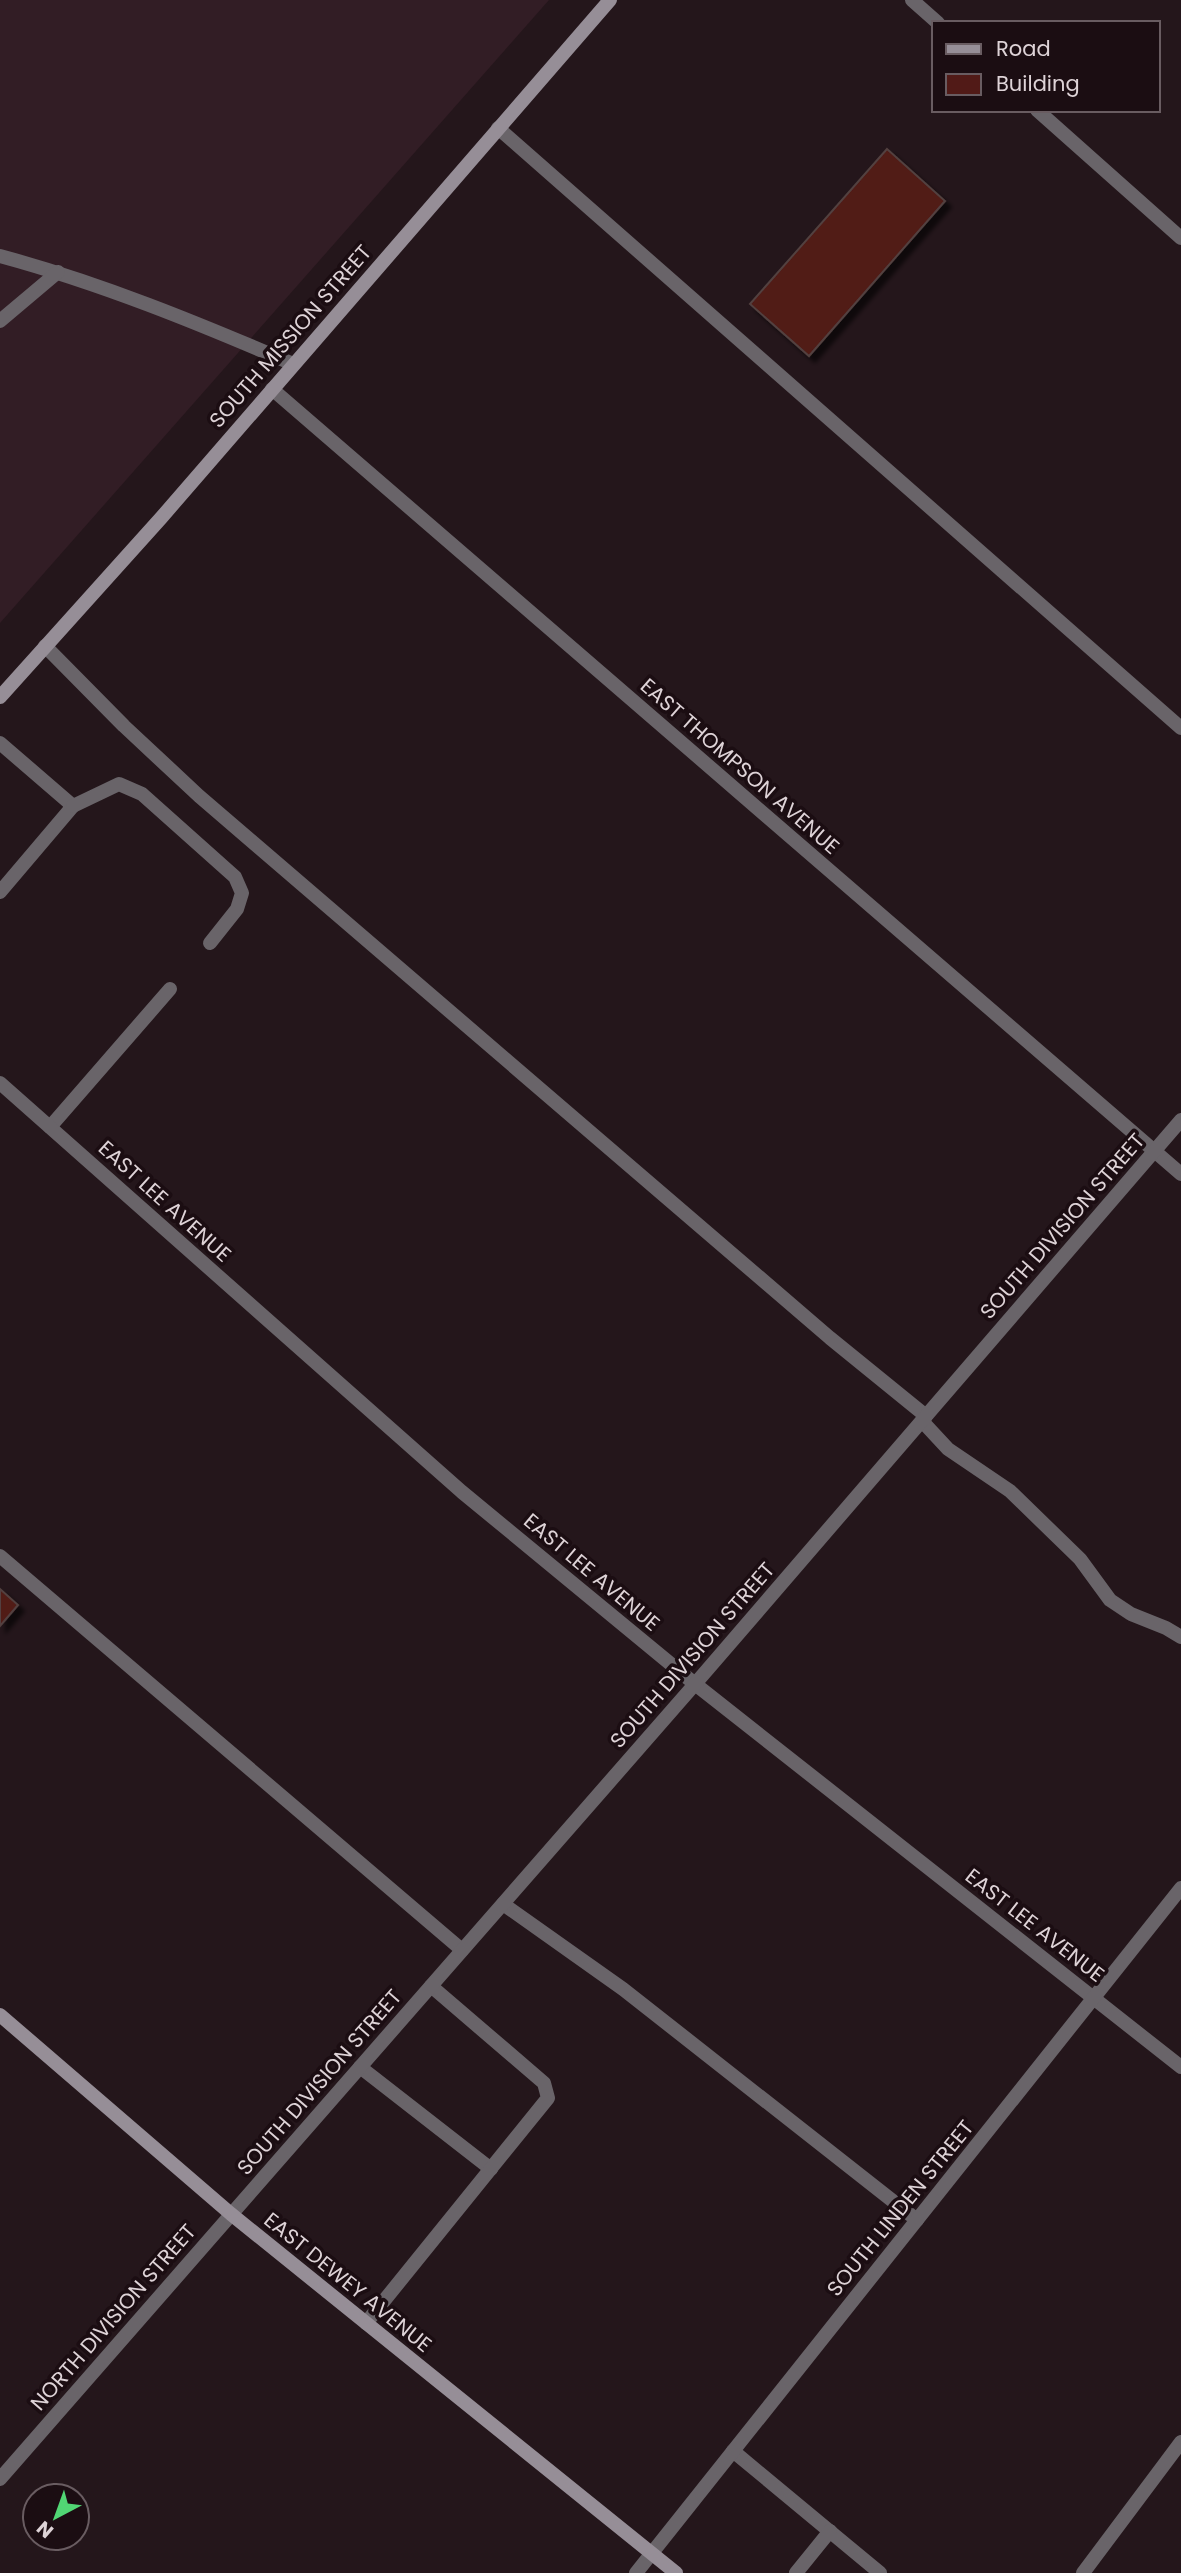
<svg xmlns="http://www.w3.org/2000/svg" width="1181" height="2573" font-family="Poppins,sans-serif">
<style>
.built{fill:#321d25}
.building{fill:#511a17;stroke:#52413f;stroke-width:2;filter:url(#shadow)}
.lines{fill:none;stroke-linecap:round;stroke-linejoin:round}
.lane{stroke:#696469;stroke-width:14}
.street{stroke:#696469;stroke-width:14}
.secondary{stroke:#968e97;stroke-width:14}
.labels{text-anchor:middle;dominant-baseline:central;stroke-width:7;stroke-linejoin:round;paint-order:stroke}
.street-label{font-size:21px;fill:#ded3d7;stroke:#1b0d12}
</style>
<defs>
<filter id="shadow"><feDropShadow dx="6" dy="6" stdDeviation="2" flood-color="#0009"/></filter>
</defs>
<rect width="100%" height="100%" fill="#24161b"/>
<!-- built -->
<path class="built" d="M0,0H549L0,623Z"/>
<!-- building -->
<g class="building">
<path d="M887,149L945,201L809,356L750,304Z"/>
<path d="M0,1589L18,1605L0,1626Z"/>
</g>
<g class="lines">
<!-- lane -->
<g class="lane">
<path d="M498,128L1181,728"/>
<path d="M0,256C100,283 198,323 293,364"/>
<path d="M0,321L58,272"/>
<path d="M45,646L124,726L199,796L830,1338L926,1416"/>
<path d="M0,743L73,806L0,892"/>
<path d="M73,806L119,784L142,794L235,877L242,893L237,909L210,943"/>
<path d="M50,1127L170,989"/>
<path d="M922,1421L948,1449L1010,1491L1080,1559L1110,1600L1131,1614L1166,1628L1181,1637"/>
<path d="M0,1556L462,1950"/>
<path d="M503,1904L623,1989L917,2220"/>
<path d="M360,2067L491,2169"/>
<path d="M366,2323L548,2098L544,2083L431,1986"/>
<path d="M733,2451L880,2573"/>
<path d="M796,2573L830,2531"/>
<path d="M1083,2573L1181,2442"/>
</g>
<!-- street -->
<g class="street">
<path d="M912,0L938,23"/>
<path d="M1037,110L1181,238"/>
<path d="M272,389L1181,1174"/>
<path d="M0,1083L462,1492L695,1684L1181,2067"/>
<path d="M0,2479L695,1684L1181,1120"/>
<path d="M636,2573L1181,1888"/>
</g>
<!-- secondary -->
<g class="secondary">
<path d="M0,697L161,518L610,0"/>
<path d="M0,2015L231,2214L676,2573"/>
</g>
</g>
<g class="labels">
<!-- street labels -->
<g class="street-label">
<text transform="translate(290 336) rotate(-49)">SOUTH MISSION STREET</text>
<text transform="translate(740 766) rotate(41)">EAST THOMPSON AVENUE</text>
<text transform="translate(165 1201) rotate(42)">EAST LEE AVENUE</text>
<text transform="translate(1062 1226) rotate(-49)">SOUTH DIVISION STREET</text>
<text transform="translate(592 1572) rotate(40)">EAST LEE AVENUE</text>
<text transform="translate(692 1655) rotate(-49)">SOUTH DIVISION STREET</text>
<text transform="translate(1035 1925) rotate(38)">EAST LEE AVENUE</text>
<text transform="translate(319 2082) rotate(-49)">SOUTH DIVISION STREET</text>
<text transform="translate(900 2208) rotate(-51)">SOUTH LINDEN STREET</text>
<text transform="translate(348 2282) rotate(39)">EAST DEWEY AVENUE</text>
<text transform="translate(113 2317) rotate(-49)">NORTH DIVISION STREET</text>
</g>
</g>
<!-- legend -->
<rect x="932" y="21" width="228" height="91" fill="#1b0d12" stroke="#695c61" stroke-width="2"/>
<rect x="946" y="44" width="35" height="10" fill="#968e97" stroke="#695c61" stroke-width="2"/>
<text x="996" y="56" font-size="21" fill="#ded3d7">Road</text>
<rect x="946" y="74" width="35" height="21" fill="#511a17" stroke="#695c61" stroke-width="2"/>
<text x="996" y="91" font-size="21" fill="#ded3d7">Building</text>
<!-- north arrow -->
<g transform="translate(56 2517) rotate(221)"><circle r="33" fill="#1b0d12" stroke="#695c61" stroke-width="2"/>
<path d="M0-5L12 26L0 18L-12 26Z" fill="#51d674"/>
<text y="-10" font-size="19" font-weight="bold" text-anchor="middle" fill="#ded3d7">N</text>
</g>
</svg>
